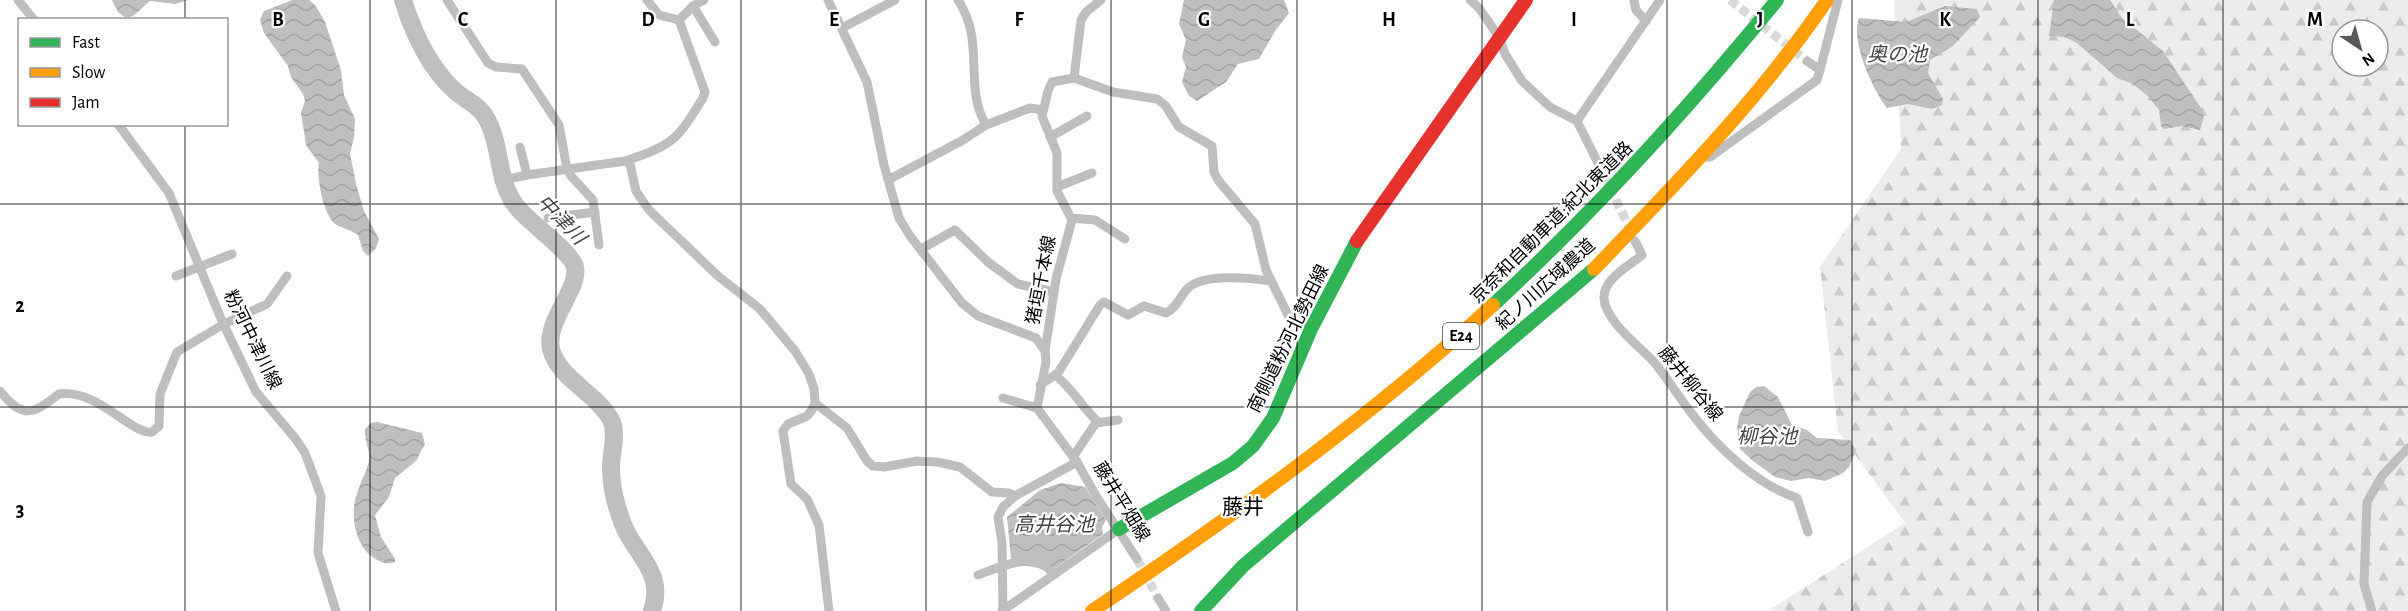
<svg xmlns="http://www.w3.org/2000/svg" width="2408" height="611" font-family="'Alegreya Sans','Noto Sans JP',sans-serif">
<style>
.forest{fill:url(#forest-firs);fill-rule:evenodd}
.water{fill:url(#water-waves)}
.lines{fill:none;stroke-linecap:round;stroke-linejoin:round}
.river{stroke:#bfbfbf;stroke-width:18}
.street-tunnel{stroke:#d9d9d9;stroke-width:9;stroke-dasharray:9 4.5;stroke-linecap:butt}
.street{stroke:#bebebe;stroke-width:9}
.fast{stroke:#30b455;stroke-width:14}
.slow{stroke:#ff9f0a;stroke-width:14}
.jam{stroke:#e5322d;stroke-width:14}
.grid{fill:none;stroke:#000;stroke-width:1.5;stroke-opacity:0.55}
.labels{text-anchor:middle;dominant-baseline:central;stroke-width:4.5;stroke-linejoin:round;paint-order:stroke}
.shield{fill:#fff;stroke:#4c4c4c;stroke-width:1.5}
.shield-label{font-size:16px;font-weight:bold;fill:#000}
.street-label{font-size:18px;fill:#000;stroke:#fff}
.water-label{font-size:20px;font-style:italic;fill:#444;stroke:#fff}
.quarter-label{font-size:21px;fill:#000;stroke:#fff}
.grid-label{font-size:20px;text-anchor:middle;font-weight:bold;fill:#000;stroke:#fff;stroke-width:4.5;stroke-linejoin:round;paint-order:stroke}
</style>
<defs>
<pattern id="forest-firs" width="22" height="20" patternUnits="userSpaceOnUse" patternTransform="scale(1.5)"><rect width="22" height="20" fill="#ececec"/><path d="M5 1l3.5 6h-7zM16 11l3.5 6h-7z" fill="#c9c9c9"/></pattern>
<pattern id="water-waves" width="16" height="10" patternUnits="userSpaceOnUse" patternTransform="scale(1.5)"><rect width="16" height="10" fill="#bfbfbf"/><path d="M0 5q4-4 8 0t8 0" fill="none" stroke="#a2a2a2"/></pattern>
</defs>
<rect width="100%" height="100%" fill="#fff"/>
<!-- forest -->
<path class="forest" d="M1894,0H2408V611H1768L1905,523L1838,431L1820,267L1901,149ZM2342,30H2378V66H2342Z"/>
<!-- water -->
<g class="water">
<path d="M112,0H188L175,4L150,1L133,16L126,18L118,12Z"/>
<path d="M292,0H309L316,6L325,22L341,70L344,95L355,119L354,138L350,153L356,184L364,211L379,239L376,248L368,256L363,251L358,235C350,229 339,228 333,222C323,211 316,176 319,163L306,145L301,113L305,101L303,94L291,77L288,66L264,33L260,20L264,11Z"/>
<path d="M1184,0H1284L1289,13L1275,31L1259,59L1238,64L1226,82L1197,101L1189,96L1182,82L1186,67L1182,57L1186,40L1179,24Z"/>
<path d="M2054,0H2110L2122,18L2163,51L2201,108L2204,117L2200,130L2182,126L2164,129L2161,126L2159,110L2149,97L2133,84L2117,78L2077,43L2064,37L2049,36Z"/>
<path d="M1945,6L1977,9L1980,17L1953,46L1930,60L1928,73L1943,99L1942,105L1932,109L1908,104L1887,108C1873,90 1850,41 1859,18L1906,22Z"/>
<path d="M1764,386L1778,397L1792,425L1807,430L1817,438L1850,440L1856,450L1849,467L1843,473L1825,481L1809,478L1791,481L1775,477L1753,461L1740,449L1737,428L1739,416L1750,392L1756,387Z"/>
<path d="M377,422L422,433L425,444L416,461L395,478L389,497L375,515L381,537L395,559V562C386,565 382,563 374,558C354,545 349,512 358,491C361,480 367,472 369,460C370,449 364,440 365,429L371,423Z"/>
<path d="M1061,483L1085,487L1106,520L1102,527L1103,534L1055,568L1048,564L1011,559L1007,517L1040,490Z"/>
</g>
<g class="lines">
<!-- river -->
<path class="river" d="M403,0C413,32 429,67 454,90C464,100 477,103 485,116C502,143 496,180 516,206C528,222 572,252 575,267C580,288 545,321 551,349C559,380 599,394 612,422C617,435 611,454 611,467C611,479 613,492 616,503C619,513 622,524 627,533C642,560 664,577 652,611"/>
<!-- street-tunnel -->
<g class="street-tunnel">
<path d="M1730,0L1807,61"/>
<path d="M1598,163L1632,233"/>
<path d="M1137,559L1158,598"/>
</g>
<!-- street -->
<g class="street">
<path d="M18,0L34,20"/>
<path d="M447,0L488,63L496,67L522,69L559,125L567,169L571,176L593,200L599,245"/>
<path d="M647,0L659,15L679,20"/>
<path d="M828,0L867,82L884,165L899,218L910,236L962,303L978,316L1036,338L1045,351L1046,362L1037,408L1077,462L1096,496L1137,559"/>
<path d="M958,0C986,42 963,86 986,125L1030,108L1043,110"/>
<path d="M1470,0L1479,8L1499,37L1505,54L1522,81L1550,107L1577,121L1598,163"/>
<path d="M1634,0L1636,10L1646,21"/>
<path d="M693,6L715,42"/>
<path d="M842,28L895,0"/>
<path d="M1820,70L1838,0"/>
<path d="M1074,78L1113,92L1157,99L1165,105L1179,127L1212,146L1214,172L1218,180L1255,224L1266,270L1290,319L1311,329"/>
<path d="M1577,121L1660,0"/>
<path d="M118,124L169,193L222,321L256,392L295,438L305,453L321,496L318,553L336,611"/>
<path d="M1050,137L1087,116"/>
<path d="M520,147L527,175"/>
<path d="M1702,157H1710L1817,80L1820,70L1807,61"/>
<path d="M625,161L630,164L636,191L649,210L718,276L760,309L795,351L809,374L814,389L815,403L812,410L807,416L788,424L783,431L791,484L807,499L819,525L829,611"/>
<path d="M888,180L963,140L986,125"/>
<path d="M499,181L527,175L625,161C643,155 666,148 679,133C688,123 695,110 703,98L705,92L679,20L693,6L704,0"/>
<path d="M1057,187L1092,173"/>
<path d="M548,218L595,212"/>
<path d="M1071,218L1095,220L1125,239"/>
<path d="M1635,241L1642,255C1629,266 1603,279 1604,298C1605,321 1639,346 1654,362C1667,378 1679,397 1692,414C1718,448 1756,484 1797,498L1808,532"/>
<path d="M921,249L955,230L988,262L1018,284L1054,292"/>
<path d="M176,276L232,254"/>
<path d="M1045,351L1056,279L1072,220L1057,191V153L1042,116L1048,91L1052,82L1074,78L1081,20L1086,12L1101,0"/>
<path d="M1055,375C1072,388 1082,407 1097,421L1073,457"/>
<path d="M1040,385L1058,373L1100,305L1104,302L1128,315L1144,306L1166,313C1176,309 1180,296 1188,288C1204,273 1250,278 1271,281"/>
<path d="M0,391C23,419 32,415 59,394C97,388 133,436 152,432L159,426L160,394L177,352L224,324L267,304L287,276"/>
<path d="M1003,398L1037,408"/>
<path d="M815,403L847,428L867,461L873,466L884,467L917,461L937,462L960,467L992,492L1009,493L1015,496"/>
<path d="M1096,423L1118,420"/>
<path d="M978,575C1003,566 1034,550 1054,574"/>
<path d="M1158,598L1166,611"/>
<path d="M1003,610L1002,543L998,517L1003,507L1015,496L1077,462"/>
<path d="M1002,611L1119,529"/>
<path d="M2372,611L2364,584L2367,502L2382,476L2408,448"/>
</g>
<!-- fast -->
<g class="fast">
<path d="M1493,305C1597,209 1688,109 1777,0"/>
<path d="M1119,529L1233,463L1253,446L1273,418L1311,329L1357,241"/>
<path d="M1201,611L1243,566L1594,269"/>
</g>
<!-- slow -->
<g class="slow">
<path d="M1594,269C1676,184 1760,98 1827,0"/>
<path d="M1092,611C1232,517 1368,419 1493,305"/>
</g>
<!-- jam -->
<path class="jam" d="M1357,241L1526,0"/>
</g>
<!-- grid -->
<path class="grid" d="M185,0V20M370,0V611M556,0V611M741,0V611M926,0V611M1111,0V611M1297,0V611M1482,0V611M1667,0V611M1852,0V611M2038,0V611M2223,0V611M185,124V611M0,204H2408M0,407H2408"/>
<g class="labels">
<!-- shield labels -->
<rect class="shield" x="1443" y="323" width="36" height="26" rx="4.5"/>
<g class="shield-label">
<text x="1461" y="336">E24</text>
</g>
<!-- street labels -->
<g class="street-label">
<text transform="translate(1552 223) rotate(-45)">京奈和自動車道;紀北東道路</text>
<text transform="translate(1042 280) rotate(-79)">猪垣千本線</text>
<text transform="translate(1546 285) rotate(-42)">紀ノ川広域農道</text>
<text transform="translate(1289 339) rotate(-64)">南側道粉河北勢田線</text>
<text transform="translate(252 340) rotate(64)">粉河中津川線</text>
<text transform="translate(1690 384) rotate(51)">藤井柳谷線</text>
<text transform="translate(1121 502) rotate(58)">藤井平畑線</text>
</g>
<!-- water labels -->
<g class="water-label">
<text x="1897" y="55">奥の池</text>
<text transform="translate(561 220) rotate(46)">中津川</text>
<text x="1767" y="437">柳谷池</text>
<text x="1054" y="525">高井谷池</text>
</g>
<!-- quarter labels -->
<g class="quarter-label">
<text x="1243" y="507">藤井</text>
</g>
</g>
<g class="grid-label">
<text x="278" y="26">B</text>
<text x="463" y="26">C</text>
<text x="648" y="26">D</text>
<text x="834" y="26">E</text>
<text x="1019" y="26">F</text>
<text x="1204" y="26">G</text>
<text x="1389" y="26">H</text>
<text x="1574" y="26">I</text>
<text x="1760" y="26">J</text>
<text x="1945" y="26">K</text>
<text x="2130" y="26">L</text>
<text x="2315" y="26">M</text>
<text x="20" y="312">2</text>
<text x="20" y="516">3</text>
</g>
<!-- legend -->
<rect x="18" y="18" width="210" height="108" fill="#ffffff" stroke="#999999" stroke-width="1.5"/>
<rect x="30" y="38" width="30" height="9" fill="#30b455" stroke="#999999" stroke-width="1.5"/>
<text x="72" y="48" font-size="18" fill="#000000">Fast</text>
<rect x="30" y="68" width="30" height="9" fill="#ff9f0a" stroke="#999999" stroke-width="1.5"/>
<text x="72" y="78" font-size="18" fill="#000000">Slow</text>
<rect x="30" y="98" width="30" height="9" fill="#e5322d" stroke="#999999" stroke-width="1.5"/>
<text x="72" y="108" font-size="18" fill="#000000">Jam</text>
<!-- north arrow -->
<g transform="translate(2360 48) rotate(144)"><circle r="28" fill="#ffffff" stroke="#999999" stroke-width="1.5"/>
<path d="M0-4.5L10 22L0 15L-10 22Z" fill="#595959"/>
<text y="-9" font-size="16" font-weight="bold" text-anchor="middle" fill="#000000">N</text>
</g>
</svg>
